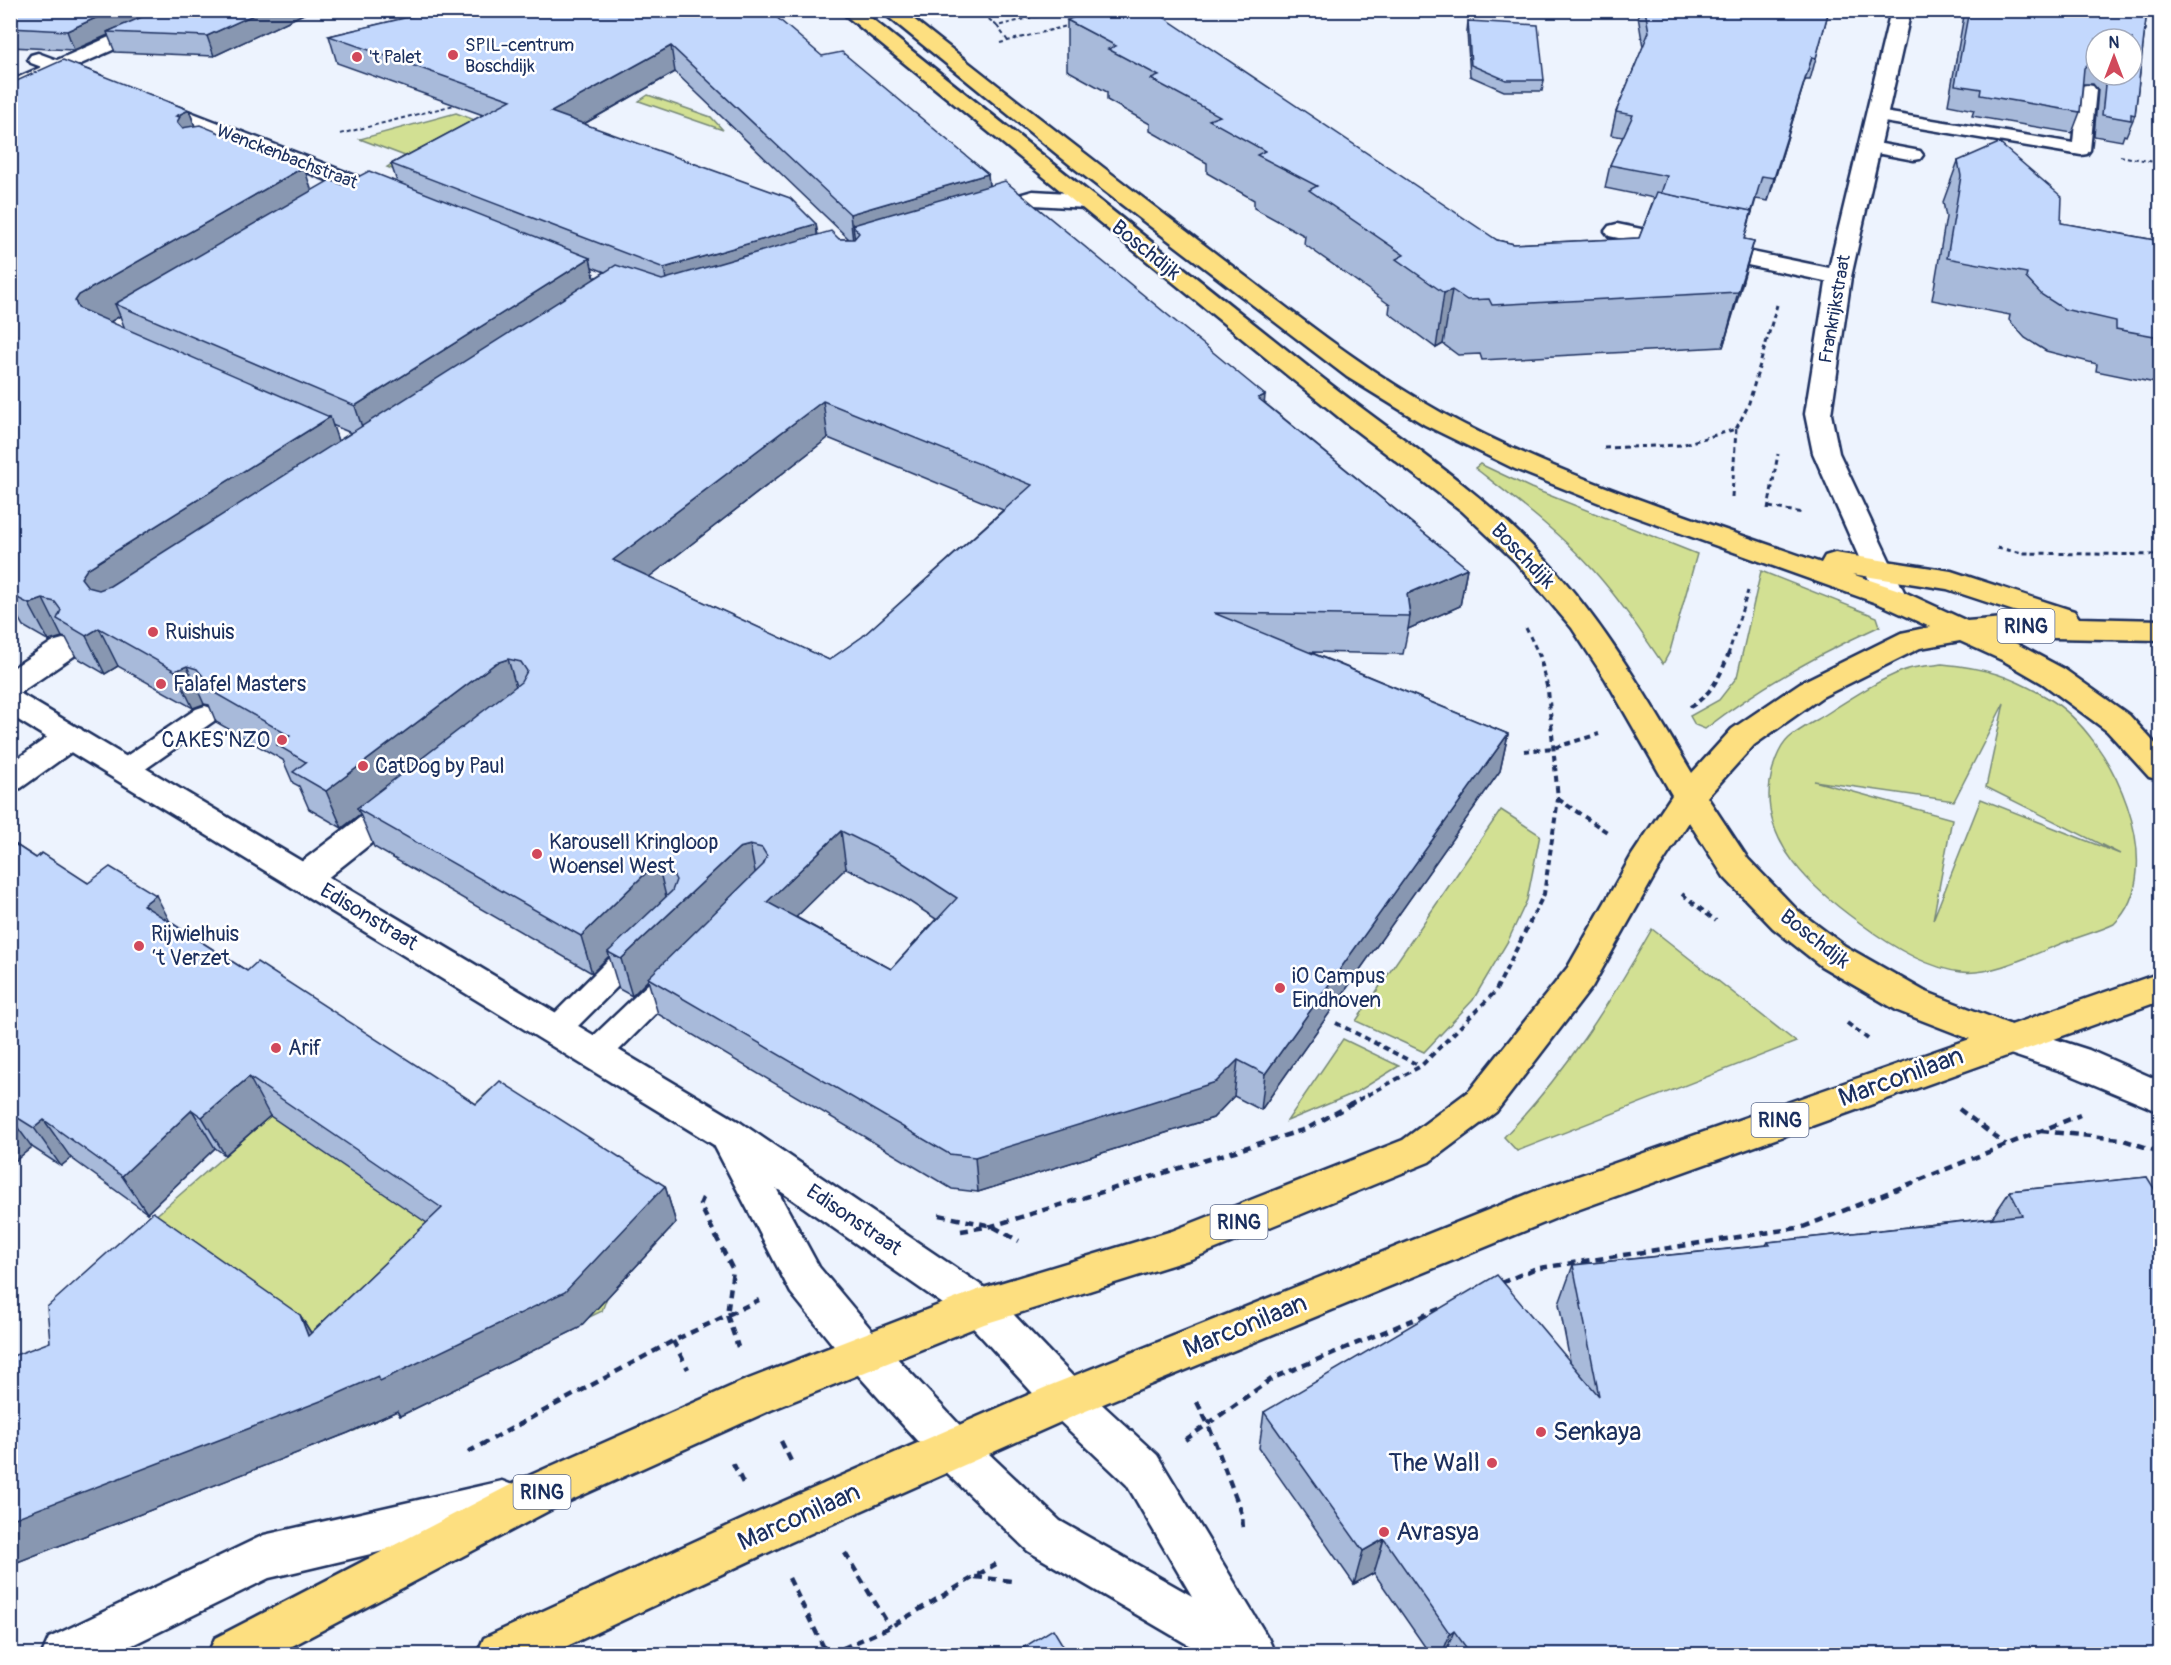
<svg xmlns="http://www.w3.org/2000/svg" width="2171" height="1665" font-family="Pangolin,sans-serif">
<style>
.green{fill:#d2e093;stroke:#768878;stroke-width:1.5;fill-rule:evenodd}
.lines{fill:none;stroke-linecap:round;stroke-linejoin:round}
.lane-casing{stroke:#1b2f5e;stroke-width:5}
.street-casing{stroke:#1b2f5e;stroke-width:5}
.secondary-casing{stroke:#1b2f5e;stroke-width:5}
.primary-casing{stroke:#1b2f5e;stroke-width:5}
.path-far3{stroke:#1b2f5e;stroke-width:2;stroke-dasharray:4 3;stroke-linecap:butt}
.path-far2{stroke:#1b2f5e;stroke-width:3;stroke-dasharray:5 4;stroke-linecap:butt}
.path-far1{stroke:#1b2f5e;stroke-width:4;stroke-dasharray:6 4.5;stroke-linecap:butt}
.path{stroke:#1b2f5e;stroke-width:4.5;stroke-dasharray:8 6;stroke-linecap:butt}
.lane{fill:#fff;fill-rule:evenodd}
.street{fill:#fff;fill-rule:evenodd}
.secondary{fill:#fff;fill-rule:evenodd}
.primary{fill:#fddf80;fill-rule:evenodd}
.wall{fill:#a8bada;stroke:#1b2f5e;stroke-width:1.5;fill-rule:evenodd}
.shaded-wall{fill:#8897b1;stroke:#1b2f5e;stroke-width:1.5}
.building{fill:#c3d8fd;stroke:#1b2f5e;stroke-width:1.5;fill-rule:evenodd}
.poi-dot{fill:#d1495b;stroke:#fff;stroke-width:2}
.labels{text-anchor:middle;dominant-baseline:central;stroke-width:5;stroke-linejoin:round;paint-order:stroke}
.far-poi-label{font-size:18px;fill:#1b2f5e;stroke:#fff;text-anchor:start}
.far-street-label{font-size:18px;fill:#1b2f5e;stroke:#fff}
.shield{fill:#fff;stroke:#5f6d8e;stroke-width:1.5}
.shield-label{font-size:20px;font-weight:bold;fill:#1b2f5e}
.street-label{font-size:21px;fill:#1b2f5e;stroke:#fff}
.poi-label{font-size:21px;fill:#1b2f5e;stroke:#fff;text-anchor:start}
.near-street-label{font-size:26px;fill:#1b2f5e;stroke:#fff}
.near-poi-label{font-size:26px;fill:#1b2f5e;stroke:#fff;text-anchor:start}
</style>
<rect width="100%" height="100%" fill="#edf3fe"/>
<filter id="ink" filterUnits="userSpaceOnUse"><feTurbulence type="fractalNoise" baseFrequency=".0167" numOctaves="2"/><feDisplacementMap in="SourceGraphic" scale="12" xChannelSelector="R" yChannelSelector="G"/><feConvolveMatrix kernelMatrix="1 2 1 2 8 2 1 2 1" color-interpolation-filters="sRGB"/></filter>
<g filter="url(#ink)">
<!-- green -->
<g class="green">
<path d="M648,95L711,117L723,130L639,101Z"/>
<path d="M456,113L491,126L402,173L387,167L405,156L360,139Z"/>
<path d="M1480,464L1531,488L1697,554L1670,651L1663,664C1641,632 1620,600 1594,571C1559,532 1516,500 1475,468Z"/>
<path d="M1761,571L1877,617L1880,626C1816,655 1761,686 1705,729L1695,725L1690,716L1719,700L1737,677Z"/>
<path d="M1942,664C1986,668 2010,676 2048,698C2114,737 2171,870 2114,924C2100,931 2083,935 2068,941C2038,952 1993,976 1961,972C1926,968 1888,944 1860,923C1814,890 1761,844 1770,782C1772,768 1778,748 1789,738C1802,727 1820,719 1834,709C1856,695 1881,679 1905,670C1916,666 1930,666 1942,664ZM2004,703L1986,787L2120,854L1981,799L1933,920L1952,819L1814,781L1954,801Z"/>
<path d="M1501,810L1540,835L1527,900L1508,941L1473,1000L1424,1052L1356,1021Z"/>
<path d="M1652,929L1796,1042L1517,1151L1504,1137C1564,1075 1610,1003 1652,929Z"/>
<path d="M1343,1039L1399,1066L1357,1092L1287,1121Z"/>
<path d="M348,1048L459,1120L490,1090L646,1189L602,1311L354,1431L144,1226Z"/>
</g>
<g class="lines">
<defs>
<g id="lane">
<path d="M2087,85L2093,86L2096,90L2090,150L2087,154L2081,155L1878,121L1872,120L1869,116L1872,112L1878,111L2073,143L2078,90L2081,86Z"/>
<path d="M1871,142L1920,151L1923,155L1920,159L1914,160L1865,151L1862,147L1865,143Z"/>
<path d="M205,706L214,709L218,715L214,721L134,777L125,779L116,777L112,770L116,763L196,709Z"/>
<path d="M640,935L650,938L654,946L650,954L566,1038L556,1042L546,1038L541,1030L546,1022L630,938Z"/>
<path d="M680,960L690,963L694,971L690,979L606,1063L595,1066L584,1063L580,1054L584,1045L670,963Z"/>
</g>
<g id="street">
<path d="M38,53L100,76L103,80L100,84L93,86L31,63L28,59L31,55Z"/>
<path d="M149,96L400,193L403,198L400,203L392,205L384,203L142,106L138,102L142,98Z"/>
<path d="M1033,191L1086,194L1094,196L1097,201L1094,206L1086,208L1034,205L985,219L977,217L974,212L977,207Z"/>
<path d="M1617,224L1839,270L1847,272L1851,277L1847,282L1839,284L1609,236L1605,231L1609,226Z"/>
<path d="M63,639L74,642L78,649L74,656L21,692L10,695V670L52,642Z"/>
<path d="M70,726L81,729L86,737L81,745L21,788L10,791V764L59,729Z"/>
<path d="M402,790L413,794L418,802L413,810L316,887L304,891L292,887L287,878L292,869L391,794Z"/>
<path d="M1066,1379L1081,1385L1157,1455L1268,1638L1275,1654H1204L1028,1551L938,1464L931,1449L938,1434L953,1428L968,1434L1060,1521L1192,1596L1127,1485L1051,1413L1045,1399L1051,1385Z"/>
<path d="M502,1481L518,1487L524,1502L518,1517L502,1523L269,1578L114,1654H42L49,1638L264,1535Z"/>
</g>
<g id="secondary">
<path d="M170,10H197L195,14L10,95V81Z"/>
<path d="M1891,10H1911L1851,277L1831,414L1839,453L1907,598L1902,605L1892,607L1882,605L1877,598L1813,453L1805,414L1827,277Z"/>
<path d="M10,691L21,694L741,1123L994,1294L1081,1385L1087,1399L1081,1413L1066,1419L1051,1413L966,1320L776,1188L819,1267L880,1340L968,1434L975,1449L968,1464L953,1470L938,1464L850,1366L791,1293L714,1145L10,715Z"/>
<path d="M2008,1024L2089,1050L2160,1081V1112L2064,1072L1995,1049L1990,1039L1995,1029Z"/>
</g>
<path id="primary" d="M839,10H861C1013,132 1165,253 1317,374C1389,431 1470,482 1535,549C1600,615 1645,694 1692,773L1732,729L1800,683L1901,633L1930,627L1882,605L1622,512L1515,469L1425,425L1347,377L1074,168L880,10H902C1009,95 1116,178 1224,260C1295,314 1364,370 1442,413C1561,478 1694,518 1821,563L1825,556L1835,553L1951,571L2074,611L2079,618L2160,620V640L2004,637L2064,669L2129,715L2160,749V780L2149,777L2107,731L2042,683L2004,661L1960,641L1920,648L1822,697L1754,745L1707,797L1748,859L1797,910L1845,946L1924,991L2011,1025L2160,973V1001L1566,1214L1081,1413L782,1546L550,1654H477L484,1638L750,1516L1051,1385L1538,1190L1970,1039L1898,1011L1821,966L1773,928L1724,877L1689,822L1656,873L1592,987L1496,1112L1429,1162L1191,1259L984,1324L771,1410L552,1509L277,1654H208L215,1638L522,1479L741,1382L980,1289L1172,1231L1403,1140L1470,1090L1568,967L1632,855L1672,795L1606,680L1572,628L1515,561L1462,511L1346,423ZM1852,574L1947,589L2029,616L1967,621L1902,591Z"/>
</defs>
<!-- lane casing -->
<use href="#lane" class="lane-casing"/>
<!-- street casing -->
<use href="#street" class="street-casing"/>
<!-- secondary casing -->
<use href="#secondary" class="secondary-casing"/>
<!-- primary casing -->
<use href="#primary" class="primary-casing"/>
<!-- path-far3 -->
<g class="path-far3">
<path d="M978,10L997,26L1062,10"/>
<path d="M774,18L806,10"/>
<path d="M997,26L1008,41"/>
<path d="M1000,43L1071,25"/>
<path d="M340,134L458,104"/>
<path d="M2120,156L2160,163"/>
</g>
<!-- path-far2 -->
<g class="path-far2">
<path d="M1604,448L1681,445L1736,429L1748,406L1777,305"/>
<path d="M1732,497L1736,429"/>
<path d="M1769,507L1803,513"/>
<path d="M1768,509L1778,454"/>
<path d="M1997,548L2023,553L2160,555"/>
<path d="M1526,628L1539,655"/>
<path d="M1728,655L1748,591"/>
</g>
<!-- path-far1 -->
<g class="path-far1">
<path d="M1690,707C1711,695 1721,675 1729,653"/>
<path d="M1524,751L1553,748L1599,734"/>
<path d="M1558,799L1607,832"/>
<path d="M1682,894L1716,921"/>
<path d="M1336,1023L1420,1066"/>
<path d="M1847,1023L1868,1039"/>
<path d="M1349,1105L1421,1066L1495,992L1544,894L1558,799L1548,690L1539,653"/>
</g>
<!-- path -->
<g class="path">
<path d="M1959,1109L2006,1145"/>
<path d="M2041,1131L2120,1139L2160,1152"/>
<path d="M703,1198L700,1205L733,1270L727,1315L738,1347"/>
<path d="M939,1215L992,1226L1019,1241"/>
<path d="M961,1231L992,1226L1306,1129L1352,1104"/>
<path d="M1501,1283L1534,1269L1803,1227L2080,1115"/>
<path d="M673,1341L688,1369"/>
<path d="M1197,1402L1208,1424L1242,1514L1243,1530"/>
<path d="M1185,1440L1273,1378L1444,1307"/>
<path d="M781,1441L791,1461"/>
<path d="M468,1452L673,1341L759,1300"/>
<path d="M733,1463L743,1483"/>
<path d="M845,1553L890,1627"/>
<path d="M975,1577L1012,1581"/>
<path d="M789,1578L827,1654"/>
<path d="M830,1654L890,1627L996,1564"/>
</g>
<!-- lane -->
<use href="#lane" class="lane"/>
<!-- street -->
<use href="#street" class="street"/>
<!-- secondary -->
<use href="#secondary" class="secondary"/>
<!-- primary -->
<use href="#primary" class="primary"/>
</g>
<!-- wall -->
<g class="wall">
<path d="M10,10H312L214,56L115,52L108,35L74,50L10,47Z"/>
<path d="M438,10L822,56L988,174L989,185L1265,403L1467,568L1460,606L1408,629L1403,654L1310,652L1508,734L1500,771L1261,1110L1234,1096L1213,1118L978,1192L952,1189L658,1014L648,980L632,996L619,989L609,956L592,973L374,847L360,814L342,828L309,809L299,786L293,783L283,760L216,722L209,705L204,704L193,708L118,666L105,674L76,657L66,638L62,637L49,641L23,626L10,604V84L189,110L195,126L312,191L343,185L397,182L391,164L483,115L337,63L329,36ZM675,72L849,239H839L818,235L816,224L584,124ZM592,267L605,272L595,278ZM120,316L125,329L110,322ZM332,425L351,433L338,441ZM828,438L1003,510L862,637L829,660L649,577ZM846,868L898,894L936,919L891,969L796,917Z"/>
<path d="M1219,10H1286L1268,16Z"/>
<path d="M1637,10H1829L1810,80H1805L1768,201L1756,199L1744,239L1754,241L1723,347L1482,360L1480,354L1458,355L1443,344L1436,348L1389,313L1390,305L1304,244L1305,236L1254,208V200L1207,173V163L1150,131V124L1107,100V92L1067,70V20L1497,240L1514,244L1639,238L1654,198L1605,188L1610,165L1623,137L1611,135L1616,112L1643,47Z"/>
<path d="M1965,10H2147L2135,115L2126,136L2124,135L2122,141L2094,136L2098,90L2093,84H2083L2080,112L2072,133L1972,116L1974,110L1948,105ZM2096,39L2132,75H2096Z"/>
<path d="M1468,21L1544,80L1542,91H1504L1470,76L1467,32Z"/>
<path d="M1958,161L2061,223L2160,241V384L2096,371L2097,364L2046,351L2025,338L2009,320L2010,315L1932,300L1946,217L1943,202Z"/>
<path d="M10,841L36,858L170,922L247,971L476,1104L665,1186L676,1223L579,1328L400,1416L397,1411L348,1433L10,1565V1357L300,1315L311,1333L427,1223L270,1116L225,1155L215,1148L147,1213L71,1158L61,1166L32,1147L10,1165Z"/>
<path d="M2147,1177L2160,1654H1430L1374,1573L1354,1584L1259,1448L1264,1412L1570,1361L1559,1304L1573,1265L1766,1245L1768,1242L1992,1218L2010,1191Z"/>
</g>
<!-- shaded-wall -->
<g class="shaded-wall">
<path d="M113,10H163L107,32L108,35L74,50L67,31Z"/>
<path d="M264,10H312L214,56L207,36Z"/>
<path d="M1268,10H1286L1268,16Z"/>
<path d="M671,46L675,72L557,139L551,112Z"/>
<path d="M1812,57L1805,80L1768,201L1774,178Z"/>
<path d="M189,110L201,144L192,149L177,122L176,116Z"/>
<path d="M304,167L315,201L115,304L120,316L95,331L94,344L75,301L79,295Z"/>
<path d="M988,174L990,202L859,233L853,225L855,242H853L850,214Z"/>
<path d="M816,224L819,252L669,297L664,268Z"/>
<path d="M1754,241L1739,295L1723,347L1738,292Z"/>
<path d="M590,258L597,290L366,439L355,406Z"/>
<path d="M1452,290L1443,344L1436,348L1444,293Z"/>
<path d="M1265,395L1262,432L1258,398Z"/>
<path d="M823,401L828,438L622,598L613,560Z"/>
<path d="M330,417L342,453L100,615L81,578L87,569Z"/>
<path d="M1467,568L1460,606L1408,629L1410,616L1407,594Z"/>
<path d="M43,599L62,637L49,641L29,604Z"/>
<path d="M99,628L118,666L105,674L86,636Z"/>
<path d="M508,659L519,697L357,808L360,814L342,828L326,791L496,663Z"/>
<path d="M187,666L204,704L193,708L175,671Z"/>
<path d="M1508,734L1500,771L1261,1110L1265,1074Z"/>
<path d="M841,831L846,868L774,939L767,902Z"/>
<path d="M750,845L757,882L648,978V980L632,996L621,959L739,848Z"/>
<path d="M659,868L668,905L608,952L609,956L592,973L581,936L648,871Z"/>
<path d="M156,895L177,935L143,905Z"/>
<path d="M1238,1060L1234,1096L1213,1118L978,1192L975,1157Z"/>
<path d="M249,1077L270,1116L225,1155L202,1117Z"/>
<path d="M192,1110L215,1148L147,1213L122,1176Z"/>
<path d="M10,1117L32,1147L10,1165Z"/>
<path d="M44,1120L71,1158L61,1166L34,1128Z"/>
<path d="M665,1186L676,1223L579,1328L400,1416L397,1411L348,1433L10,1565V1520Z"/>
<path d="M300,1315L322,1351L308,1336Z"/>
<path d="M1384,1539L1374,1573L1354,1584L1363,1551Z"/>
<path d="M1454,1631L1445,1654H1442L1450,1634Z"/>
</g>
<!-- building -->
<g class="building">
<path d="M10,10H113L67,31L10,28Z"/>
<path d="M158,10H264L207,36L107,32Z"/>
<path d="M438,10H768L822,56L842,52L988,174L850,214L671,46L551,112L790,198L816,224L664,268L391,164L511,100L329,36Z"/>
<path d="M1092,10H1153L1497,240L1514,244L1639,238L1657,192L1752,211L1744,239L1754,241L1738,292L1492,305L1489,299L1467,300L1452,290L1444,293L1396,259L1404,255L1309,190L1317,186L1257,155L1265,151L1209,120L1220,116L1151,79L1159,76L1108,49L1116,46L1067,20Z"/>
<path d="M1645,10H1829L1816,58L1812,57L1774,178L1762,176L1748,224L1752,211L1661,193L1667,176L1610,165L1633,115L1616,112L1649,32Z"/>
<path d="M1969,10H2147L2135,115L2131,114V120L2102,115L2106,75H2132V39H2096V63H2089L2084,68L2080,112L1980,95L1981,89L1955,85Z"/>
<path d="M1468,21L1538,25L1544,80H1506L1471,65Z"/>
<path d="M63,60L189,110L176,116L180,117L177,122L182,128L200,125L304,167L79,295L75,301L78,308L330,417L87,569L81,578L88,587L99,590L110,586L616,265L662,280L831,231L839,239H854L859,233L853,225L1005,181L1265,395L1258,398L1467,568L1407,594L1410,616L1214,613L1508,734L1265,1074L1238,1060L1216,1082L975,1157L949,1154L648,978L763,865L767,856L762,848L750,845L739,848L621,959L608,952L672,891L676,880L671,871L659,868L648,871L581,936L359,810L357,808L521,682L527,671L521,662L508,659L496,663L326,791L293,772L306,762L277,745L290,736L199,684L203,676L197,669L187,666L175,671L99,628L86,636L57,619L61,610L55,602L43,599L29,604L10,594V584L15,581L10,578V338L16,335L10,333V84ZM823,401L1032,485L862,637L829,660L613,560ZM841,831L894,857L957,898L891,969L767,902Z"/>
<path d="M1999,143L2062,197L2061,223L2160,241V337L2116,329V321L2064,309L2042,295L2026,278L2027,273L1947,258L1961,176L1958,161Z"/>
<path d="M369,171L590,258L355,406L115,304L330,180L343,185Z"/>
<path d="M10,841L36,858L42,853L88,883L110,867L156,895L143,905L247,971L257,962L476,1104L500,1081L665,1186L565,1292L380,1381L378,1376L326,1399L10,1520V1357L50,1342L47,1307L153,1212L300,1315L308,1336L442,1208L249,1077L202,1117L192,1110L122,1176L44,1120L34,1128L10,1113Z"/>
<path d="M2147,1177L2160,1198V1654H1471L1454,1631L1450,1634L1384,1539L1363,1551L1264,1412L1497,1275L1599,1396L1573,1265L1770,1245L1768,1242L2022,1215L2010,1191Z"/>
<path d="M1053,1629L1068,1654H1013Z"/>
</g>
</g>
<!-- markers -->
<g class="poi-dot">
<circle cx="453" cy="55" r="6"/>
<circle cx="357" cy="57" r="6"/>
<circle cx="153" cy="632" r="6"/>
<circle cx="161" cy="684" r="6"/>
<circle cx="282" cy="740" r="6"/>
<circle cx="363" cy="766" r="6"/>
<circle cx="537" cy="854" r="6"/>
<circle cx="139" cy="946" r="6"/>
<circle cx="1280" cy="988" r="6"/>
<circle cx="276" cy="1048" r="6"/>
<circle cx="1541" cy="1432" r="6"/>
<circle cx="1492" cy="1463" r="6"/>
<circle cx="1384" cy="1532" r="6"/>
</g>
<g class="labels">
<!-- far-poi labels -->
<g class="far-poi-label">
<text x="465" y="45">SPIL-centrum<tspan x="465" dy="21">Boschdijk</tspan></text>
<text x="369" y="57">'t Palet</text>
</g>
<!-- far-street labels -->
<g class="far-street-label">
<text transform="translate(287 157) rotate(21)">Wenckenbachstraat</text>
<text transform="translate(1835 309) rotate(-80)">Frankrijkstraat</text>
</g>
<!-- shield labels -->
<g class="shield">
<rect x="1997.5" y="609" width="57" height="34" rx="4.5"/>
<rect x="1751.5" y="1103" width="57" height="34" rx="4.5"/>
<rect x="1210.5" y="1205" width="57" height="34" rx="4.5"/>
<rect x="513.5" y="1475" width="57" height="34" rx="4.5"/>
</g>
<g class="shield-label">
<text x="2026" y="626">RING</text>
<text x="1780" y="1120">RING</text>
<text x="1239" y="1222">RING</text>
<text x="542" y="1492">RING</text>
</g>
<!-- street labels -->
<g class="street-label">
<text transform="translate(1146 250) rotate(39)">Boschdijk</text>
<text transform="translate(1523 556) rotate(46)">Boschdijk</text>
<text transform="translate(369 917) rotate(31)">Edisonstraat</text>
<text transform="translate(1815 939) rotate(38)">Boschdijk</text>
<text transform="translate(854 1220) rotate(34)">Edisonstraat</text>
</g>
<!-- poi labels -->
<g class="poi-label">
<text x="165" y="632">Ruishuis</text>
<text x="173" y="684">Falafel Masters</text>
<text x="270" y="740" text-anchor="end">CAKES'NZO</text>
<text x="375" y="766">CatDog by Paul</text>
<text x="549" y="842">Karousell Kringloop<tspan x="549" dy="24">Woensel West</tspan></text>
<text x="151" y="934">Rijwielhuis<tspan x="151" dy="24">‘t Verzet</tspan></text>
<text x="1292" y="976">iO Campus<tspan x="1292" dy="24">Eindhoven</tspan></text>
<text x="288" y="1048">Arif</text>
</g>
<!-- near-street labels -->
<g class="near-street-label">
<text transform="translate(1901 1077) rotate(-20)">Marconilaan</text>
<text transform="translate(1245 1326) rotate(-22)">Marconilaan</text>
<text transform="translate(799 1517) rotate(-24)">Marconilaan</text>
</g>
<!-- near-poi labels -->
<g class="near-poi-label">
<text x="1553" y="1432">Senkaya</text>
<text x="1480" y="1463" text-anchor="end">The Wall</text>
<text x="1396" y="1532">Avrasya</text>
</g>
</g>
<!-- margin -->
<rect width="2171" height="1665" fill="none" stroke="#fff" stroke-width="36"/>
<rect x="18" y="18" width="2135" height="1629" fill="none" stroke="#1b2f5e" stroke-width="2" filter="url(#ink)"/>
<!-- north arrow -->
<g transform="translate(2114 57)"><circle r="28" fill="#ffffff" stroke="#a4acbf" stroke-width="1.5"/>
<path d="M0-4.5L10 22L0 15L-10 22Z" fill="#d1495b"/>
<text y="-9" font-size="16" font-weight="bold" text-anchor="middle" fill="#1b2f5e">N</text>
</g>
</svg>
